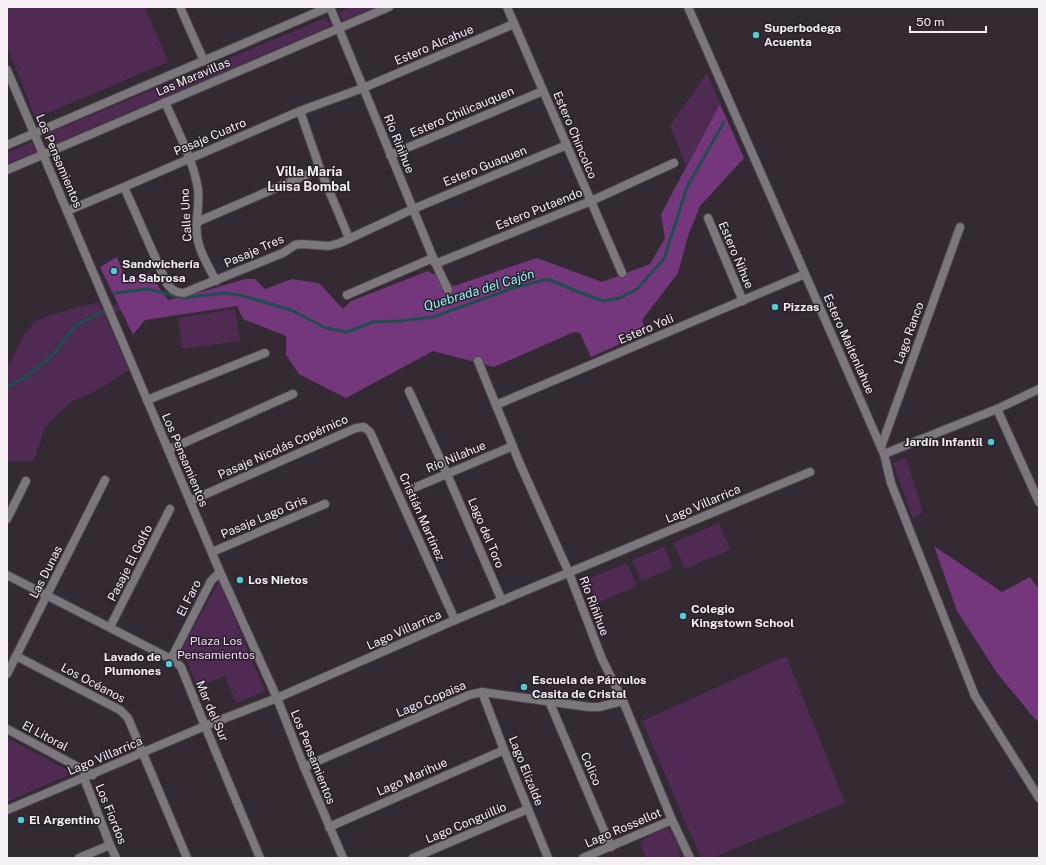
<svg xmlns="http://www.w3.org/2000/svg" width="1046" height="865" font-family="'Public Sans',sans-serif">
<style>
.green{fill:#4f2a53}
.forest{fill:#74377c}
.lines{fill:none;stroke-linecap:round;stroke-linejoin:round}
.stream{stroke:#1f4e50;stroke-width:3}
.minor-casing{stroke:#4e464f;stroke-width:10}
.tertiary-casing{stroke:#4e464f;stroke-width:10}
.minor{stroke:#7c777c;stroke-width:8}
.tertiary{stroke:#7c777c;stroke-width:8}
.poi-dot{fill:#51ccd2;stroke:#29202a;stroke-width:1.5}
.labels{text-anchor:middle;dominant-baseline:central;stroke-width:3;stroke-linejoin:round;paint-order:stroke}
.poi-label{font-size:12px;font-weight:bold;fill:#f6eff6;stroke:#29202a;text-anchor:start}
.street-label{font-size:12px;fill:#f6eff6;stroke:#29202a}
.park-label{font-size:12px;fill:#f8d6fc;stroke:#29202a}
.neighbourhood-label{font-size:13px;font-weight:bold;fill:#f6eff6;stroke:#29202a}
.water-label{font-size:13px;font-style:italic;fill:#91f6fa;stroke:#29202a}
</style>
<rect width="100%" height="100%" fill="#332a34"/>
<!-- green -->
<g class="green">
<path d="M7,7H145L168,62L36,118L7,47Z"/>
<path d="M352,7H376L343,21L339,12Z"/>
<path d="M326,18L331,26L52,145L47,141L48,133Z"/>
<path d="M707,73L720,104L686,166L670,126Z"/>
<path d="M32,142L36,152L7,164V153Z"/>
<path d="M720,143L722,149L717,154L707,174L694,181L690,191L688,207L676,257L672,268L666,279L654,292L635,295L619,303L605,302L575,290L553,287L531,293L512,307L499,312L429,314L414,315L406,318L384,336L353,346L332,345L314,339L301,329L295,318L285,310L253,304L226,302L207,307L199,306L172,313L146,308L131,306L105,316L129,370L93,393L72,401L45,427L34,461L7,462V363H11C16,349 23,334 34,323C40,316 87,305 99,302L102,310L124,302L143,301L173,308L201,300L206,301L232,297L265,299L294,308L313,333L329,339L346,342L385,331L404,311L420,308H456L468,306H500L511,300L533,286L553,281L574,283L599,295L613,298L637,287L652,286L663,274L671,256L688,181L705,168L711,154Z"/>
<path d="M235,309L240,341L182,349L178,318Z"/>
<path d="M906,458L923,512L913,519L893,463Z"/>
<path d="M719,523L730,550L685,569L673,543Z"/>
<path d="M664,547L673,568L641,581L632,560Z"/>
<path d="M627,563L637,586L597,603L588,579Z"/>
<path d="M219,581L265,691L236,703L225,676L198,687L182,649Z"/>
<path d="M786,656L845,803L712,858H701L642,721Z"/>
<path d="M7,738L66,769L68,775L7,802Z"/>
<path d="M669,828L678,845L681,858H646L640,844L651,834Z"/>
</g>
<!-- forest -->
<g class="forest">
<path d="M720,104L744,158L700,206L688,236L678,273L642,320L646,332L591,357L580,333L574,332L494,367L433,351L346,398L299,374L286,355V336L243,319L237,306L145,320L133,335L100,267L117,257L127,283L149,273L168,300L201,292L245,279H255L265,289L292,279L319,283L343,309L351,301L428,271L454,286L537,258L602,282L650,264L665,238L661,214Z"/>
<path d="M934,546L1002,592L1030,577L1039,590V722L1034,718L997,673L957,611Z"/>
</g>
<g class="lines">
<!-- stream -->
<g class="stream">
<path d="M115,293L148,289L183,298L224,293L240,295L291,310L326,328L347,332L373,322L398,321L433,317L513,288L548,279L576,291L603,301L620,298L637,289L664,259L687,187L724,122"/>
<path d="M7,387L27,376L53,355L75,326L102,312"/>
</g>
<defs>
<g id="minor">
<path d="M180,7L204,61"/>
<path d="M330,7L434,260L448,290"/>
<path d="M507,7L622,273"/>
<path d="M688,7L884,454L891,483L975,696L1039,798"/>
<path d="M7,70L34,133"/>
<path d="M165,102C177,130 193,159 198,189C200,205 195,220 197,235C199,252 209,267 216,281"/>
<path d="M300,111L320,169L349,238"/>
<path d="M390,155L543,91"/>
<path d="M124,187L167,284C172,290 176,293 184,293L283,253L295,245L301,244L329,246L340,243L413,209L567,145"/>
<path d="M67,211L124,187L300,111L363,88L514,24"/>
<path d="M708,218L743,301"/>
<path d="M197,222L320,169"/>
<path d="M434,262H440L591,201L674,163"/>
<path d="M347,295L433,258"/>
<path d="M478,361L520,464L569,573L602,659L623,701L672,820L690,858"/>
<path d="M409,391L447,474L502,601"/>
<path d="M147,400L265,353"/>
<path d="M496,405L805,274"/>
<path d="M997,409L1039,502"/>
<path d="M881,447L960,227"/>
<path d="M168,450L293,394"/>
<path d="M884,454L997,409L1039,389"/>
<path d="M409,490L513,446"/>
<path d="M190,501L356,428L364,427L370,432L455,620"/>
<path d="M7,519L26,481"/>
<path d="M212,552L325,504"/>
<path d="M7,575L171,659"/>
<path d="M110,627L170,509"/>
<path d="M16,656L120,710L128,718L187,858"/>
<path d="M7,674L105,480"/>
<path d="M482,692L504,750L548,858"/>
<path d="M549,701L611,847"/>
<path d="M205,726L260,858"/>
<path d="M7,729L93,775"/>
<path d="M304,767L469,695L482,692L589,707H599L623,701"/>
<path d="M84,778L110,845L116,858"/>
<path d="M329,827L504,750"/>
<path d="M79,858L110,845"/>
<path d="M343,858L304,767L277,698L455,620L810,472"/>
<path d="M413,858L528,809"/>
<path d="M583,858L672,820"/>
</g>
<g id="tertiary">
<path d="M7,145L329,7"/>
<path d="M7,170L389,7"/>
<path d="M205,726L181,667L175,661L171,659L211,581L220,572"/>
<path d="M7,810L205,726L277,698L220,572L34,133"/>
</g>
</defs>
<!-- minor casing -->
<use href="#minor" class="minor-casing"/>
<!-- tertiary casing -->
<use href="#tertiary" class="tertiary-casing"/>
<!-- minor -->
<use href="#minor" class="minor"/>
<!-- tertiary -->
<use href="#tertiary" class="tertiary"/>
</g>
<!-- markers -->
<g class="poi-dot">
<circle cx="756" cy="35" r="4"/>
<circle cx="114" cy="271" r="4"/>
<circle cx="775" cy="307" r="4"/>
<circle cx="991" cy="442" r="4"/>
<circle cx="240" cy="580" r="4"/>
<circle cx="683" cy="616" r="4"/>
<circle cx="169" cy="664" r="4"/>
<circle cx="524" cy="687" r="4"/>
<circle cx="21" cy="820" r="4"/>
</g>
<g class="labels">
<!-- poi labels -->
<g class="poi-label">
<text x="764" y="28">Superbodega<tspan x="764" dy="14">Acuenta</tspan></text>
<text x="122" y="264">Sandwichería<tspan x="122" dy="14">La Sabrosa</tspan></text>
<text x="783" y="307">Pizzas</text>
<text x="983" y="442" text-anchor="end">Jardín Infantil</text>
<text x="248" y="580">Los Nietos</text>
<text x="691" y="609">Colegio<tspan x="691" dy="14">Kingstown School</tspan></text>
<text x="161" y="657" text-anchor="end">Lavado de<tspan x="161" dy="14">Plumones</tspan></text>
<text x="532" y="680">Escuela de Párvulos<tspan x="532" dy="14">Casita de Cristal</tspan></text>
<text x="29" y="820">El Argentino</text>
</g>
<!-- street labels -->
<g class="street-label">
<text transform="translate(434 45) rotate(-23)">Estero Alcahue</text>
<text transform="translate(193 77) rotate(-23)">Las Maravillas</text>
<text transform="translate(462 112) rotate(-23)">Estero Chilicauquen</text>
<text transform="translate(575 135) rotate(67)">Estero Chincolco</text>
<text transform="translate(210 137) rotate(-23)">Pasaje Cuatro</text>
<text transform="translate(399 144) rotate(68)">Río Riñihue</text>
<text transform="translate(59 161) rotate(67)">Los Pensamientos</text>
<text transform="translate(485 166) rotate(-22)">Estero Guaquen</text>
<text transform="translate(539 209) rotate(-22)">Estero Putaendo</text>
<text transform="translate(186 215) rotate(-93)">Calle Uno</text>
<text transform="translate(254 251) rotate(-24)">Pasaje Tres</text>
<text transform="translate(736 255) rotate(67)">Estero Ñihue</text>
<text transform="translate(646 329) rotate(-23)">Estero Yoli</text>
<text transform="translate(909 333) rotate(-70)">Lago Ranco</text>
<text transform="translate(849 344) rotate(66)">Estero Maitenlahue</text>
<text transform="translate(283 447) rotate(-24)">Pasaje Nicolás Copérnico</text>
<text transform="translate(456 457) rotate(-23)">Río Nilahue</text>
<text transform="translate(185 460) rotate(67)">Los Pensamientos</text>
<text transform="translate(703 504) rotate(-23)">Lago Villarrica</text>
<text transform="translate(264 517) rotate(-23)">Pasaje Lago Gris</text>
<text transform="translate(422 517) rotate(66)">Cristián Martínez</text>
<text transform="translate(486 533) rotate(67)">Lago del Toro</text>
<text transform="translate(130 563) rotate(-63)">Pasaje El Golfo</text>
<text transform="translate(46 572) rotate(-63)">Las Dunas</text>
<text transform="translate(189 598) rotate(-63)">El Faro</text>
<text transform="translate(594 606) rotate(69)">Río Riñihue</text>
<text transform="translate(404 630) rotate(-24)">Lago Villarrica</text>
<text transform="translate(93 683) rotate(28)">Los Océanos</text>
<text transform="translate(431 699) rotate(-23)">Lago Copaisa</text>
<text transform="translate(212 711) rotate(67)">Mar del Sur</text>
<text transform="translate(45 736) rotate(28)">El Litoral</text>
<text transform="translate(105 756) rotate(-23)">Lago Villarrica</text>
<text transform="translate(313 757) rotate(68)">Los Pensamientos</text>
<text transform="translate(591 769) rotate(67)">Colico</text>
<text transform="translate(526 771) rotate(68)">Lago Elizalde</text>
<text transform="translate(412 777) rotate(-24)">Lago Marihue</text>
<text transform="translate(111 814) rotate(68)">Los Fiordos</text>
<text transform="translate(466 823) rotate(-23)">Lago Conguillío</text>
<text transform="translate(623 828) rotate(-23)">Lago Rossellot</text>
</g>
<!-- park labels -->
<g class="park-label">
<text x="216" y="641">Plaza Los<tspan x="216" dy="14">Pensamientos</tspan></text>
</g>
<!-- neighbourhood labels -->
<g class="neighbourhood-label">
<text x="309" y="171">Villa María<tspan x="309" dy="15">Luisa Bombal</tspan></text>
</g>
<!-- water labels -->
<g class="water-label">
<text transform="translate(479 290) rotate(-17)">Quebrada del Cajón</text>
</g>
</g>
<!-- border -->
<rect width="1046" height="865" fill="none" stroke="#f6eff6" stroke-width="16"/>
<!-- scale -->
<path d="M910 26v6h76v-6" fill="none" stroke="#f6eff6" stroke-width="2"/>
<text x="916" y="26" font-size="12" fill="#f6eff6" stroke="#29202a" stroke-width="3" paint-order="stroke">50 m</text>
</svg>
